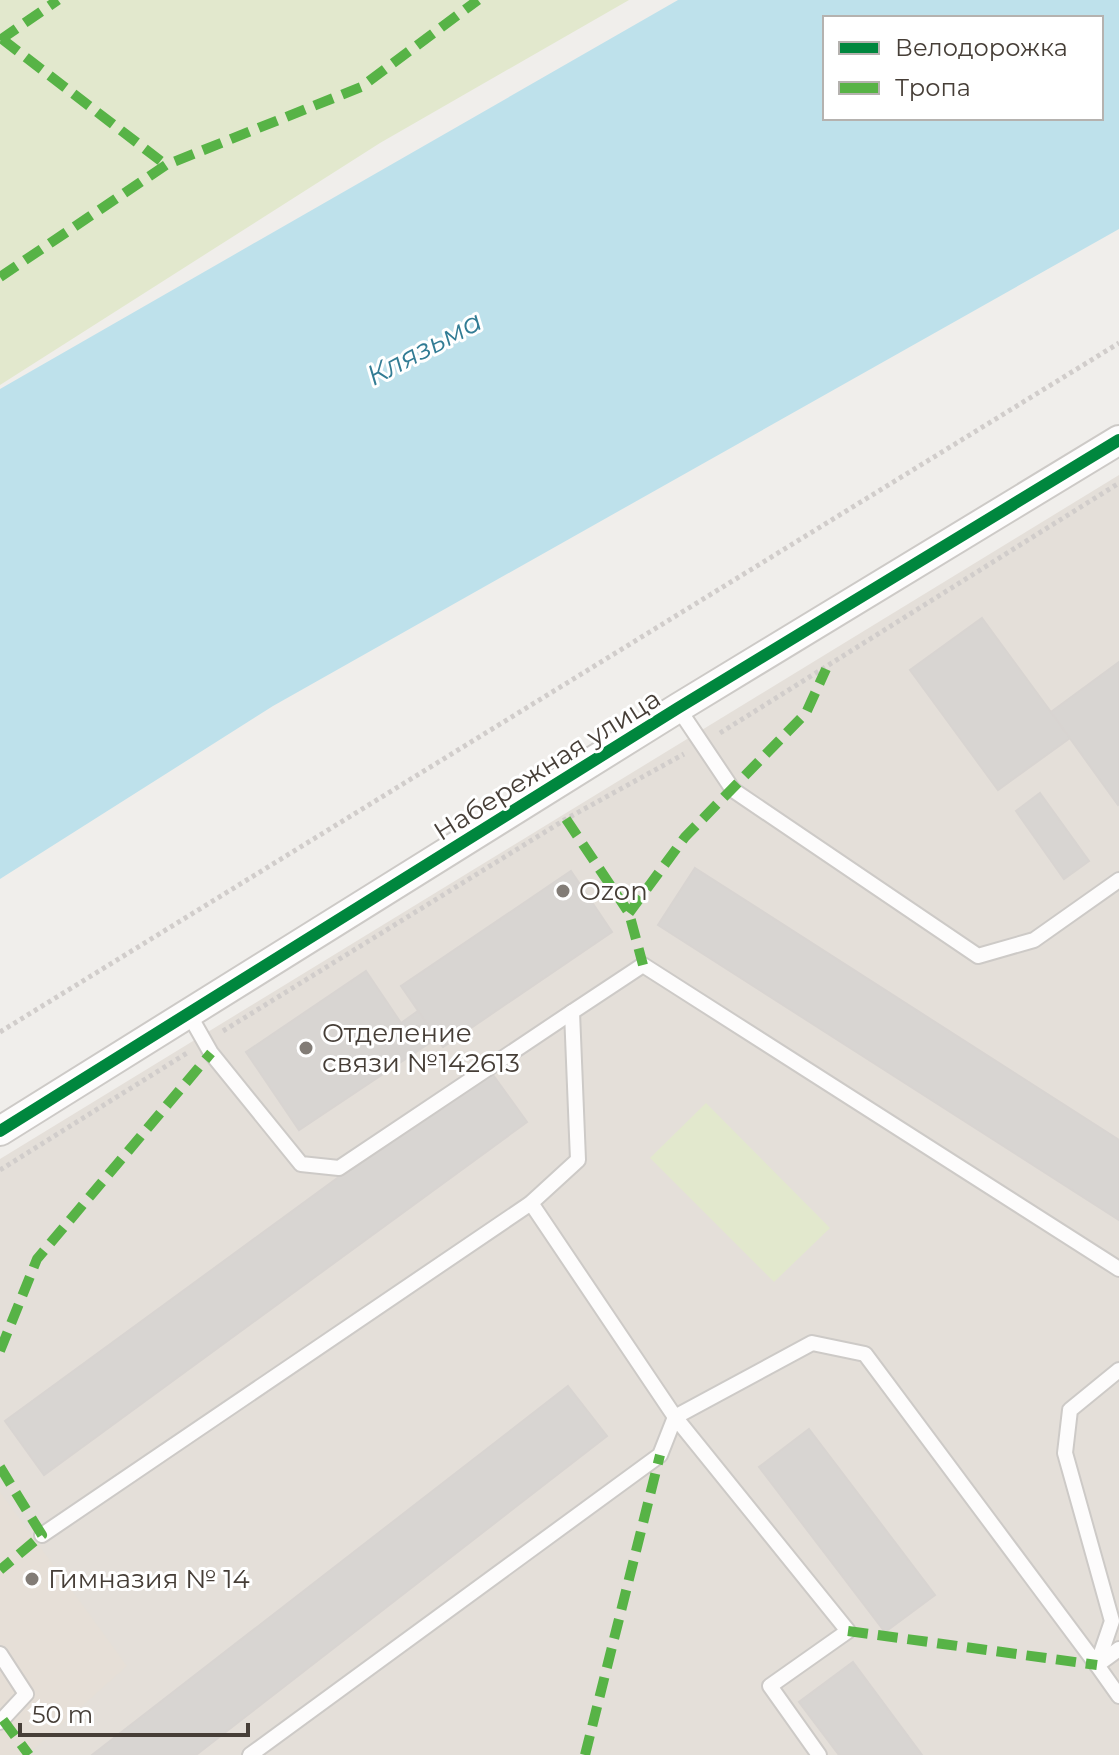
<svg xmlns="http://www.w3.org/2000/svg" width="1119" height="1755" font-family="Montserrat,sans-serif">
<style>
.residential{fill:#e4dfd9}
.education{fill:#e6dfd7}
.green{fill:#e2e8cd}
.water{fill:#bee1eb;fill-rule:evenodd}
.building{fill:#d8d5d2;stroke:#d8d4d1;stroke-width:2}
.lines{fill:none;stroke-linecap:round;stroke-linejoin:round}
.service-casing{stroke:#cdcac7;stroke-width:18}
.minor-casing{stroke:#cdcac7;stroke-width:32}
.path{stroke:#d1cdcb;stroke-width:5;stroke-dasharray:4 4;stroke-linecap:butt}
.service{stroke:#fdfcfc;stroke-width:14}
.minor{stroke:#fdfcfc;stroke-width:28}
.quiet{stroke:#57b346;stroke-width:10;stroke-dasharray:20 10;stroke-linecap:butt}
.cycleway-casing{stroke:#fff;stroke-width:17}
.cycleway{stroke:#00873e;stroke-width:12}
.poi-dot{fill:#827c76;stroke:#fff;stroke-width:3}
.labels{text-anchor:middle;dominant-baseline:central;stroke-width:6;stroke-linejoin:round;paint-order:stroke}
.street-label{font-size:26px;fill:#463e37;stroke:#fff}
.poi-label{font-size:26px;fill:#463e37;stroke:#fff;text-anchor:start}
.water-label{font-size:28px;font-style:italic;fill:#327c94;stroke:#fff}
</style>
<rect width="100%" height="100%" fill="#f0eeeb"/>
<!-- residential -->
<path class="residential" d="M1119,475V1755H0V1159Z"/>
<!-- education -->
<path class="education" d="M0,1492L127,1666L27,1755H0Z"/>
<!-- green -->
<g class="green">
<path d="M0,0H629L380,143L0,385Z"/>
<path d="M706,1103L830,1228L774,1282L650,1158Z"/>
</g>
<!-- water -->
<path class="water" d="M678,0H1119V229L273,706L0,879V389ZM825,18H1101V118H825Z"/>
<!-- building -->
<g class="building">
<path d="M982,618L1070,738L998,790L910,670Z"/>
<path d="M1119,662V804L1118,805L1051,712Z"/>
<path d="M1040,793L1089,861L1064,879L1016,811Z"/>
<path d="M695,868L1119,1140V1220L658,925Z"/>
<path d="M571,871L612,932L443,1047L401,986Z"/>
<path d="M366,971L401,1023L418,1011L437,1038L299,1130L246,1052Z"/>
<path d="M488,1068L527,1122L44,1475L5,1421Z"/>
<path d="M568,1386L607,1436L196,1755H92Z"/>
<path d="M809,1429L935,1595L885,1632L759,1467Z"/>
<path d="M853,1662L922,1755H839L799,1702Z"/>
</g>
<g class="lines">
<defs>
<g id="service">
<path d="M678,708L733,790L978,956L1034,940L1119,880"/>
<path d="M190,1016L211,1053L301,1164L339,1168L572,1012"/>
<path d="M531,1203L675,1417L812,1343L865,1354L1097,1665L1112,1621L1065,1453L1070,1410L1119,1370"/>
<path d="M42,1535L531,1203L578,1160L572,1012L643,965L1119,1269"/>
<path d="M1119,1649L1097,1665L1119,1696"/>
<path d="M0,1654L26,1694L0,1722"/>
<path d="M250,1755L660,1455L675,1417L848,1631L770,1686L819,1755"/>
</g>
<path id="minor" d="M0,1131L678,708L1119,440"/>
</defs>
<!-- service casing -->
<use href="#service" class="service-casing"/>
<!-- minor casing -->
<use href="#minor" class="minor-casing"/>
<!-- path -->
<g class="path">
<path d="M720,733L1119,483"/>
<path d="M223,1031L566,819L684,754"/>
<path d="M0,1032L1119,343"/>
<path d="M0,1170L187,1053"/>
</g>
<!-- service -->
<use href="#service" class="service"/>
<!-- minor -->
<use href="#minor" class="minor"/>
<!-- quiet -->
<g class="quiet">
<path d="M2,39L166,165"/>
<path d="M0,40L58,0"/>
<path d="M0,277L166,165L361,87L478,0"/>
<path d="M566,819L629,913L643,965"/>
<path d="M629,913L685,837L806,713L826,669"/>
<path d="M0,1351L37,1259L211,1053"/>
<path d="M0,1467L42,1535L0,1570"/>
<path d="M848,1631L1097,1665"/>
<path d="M3,1720L29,1755"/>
<path d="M585,1755L660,1455"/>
</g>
<defs>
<path id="cycleway" d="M0,1131L678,708L1119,440"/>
</defs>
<!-- cycleway casing -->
<use href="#cycleway" class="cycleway-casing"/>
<!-- cycleway -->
<use href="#cycleway" class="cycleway"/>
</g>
<!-- markers -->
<g class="poi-dot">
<circle cx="563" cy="891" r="8"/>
<circle cx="306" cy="1048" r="8"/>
<circle cx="32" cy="1579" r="8"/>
</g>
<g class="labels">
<!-- street labels -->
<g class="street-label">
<text transform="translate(547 765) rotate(-32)">Набережная улица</text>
</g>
<!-- poi labels -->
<g class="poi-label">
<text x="579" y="891">Ozon</text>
<text x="322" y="1033">Отделение<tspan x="322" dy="30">связи №142613</tspan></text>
<text x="48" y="1579">Гимназия № 14</text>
</g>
<!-- water labels -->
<g class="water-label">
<text transform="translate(424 348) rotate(-28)">Клязьма</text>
</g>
</g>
<!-- legend -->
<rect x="823" y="16" width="280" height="104" fill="#ffffff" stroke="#b5b2af" stroke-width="2"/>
<rect x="839" y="42" width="40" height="12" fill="#00873e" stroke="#b5b2af" stroke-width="2"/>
<text x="895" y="56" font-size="24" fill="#463e37">Велодорожка</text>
<rect x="839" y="82" width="40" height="12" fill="#57b346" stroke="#b5b2af" stroke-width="2"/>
<text x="895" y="96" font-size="24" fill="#463e37">Тропа</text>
<!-- scale -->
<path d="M20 1723v12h228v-12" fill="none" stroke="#463e37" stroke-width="4"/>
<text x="32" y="1723" font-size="24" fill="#463e37" stroke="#ffffff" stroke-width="6" paint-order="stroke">50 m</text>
</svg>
